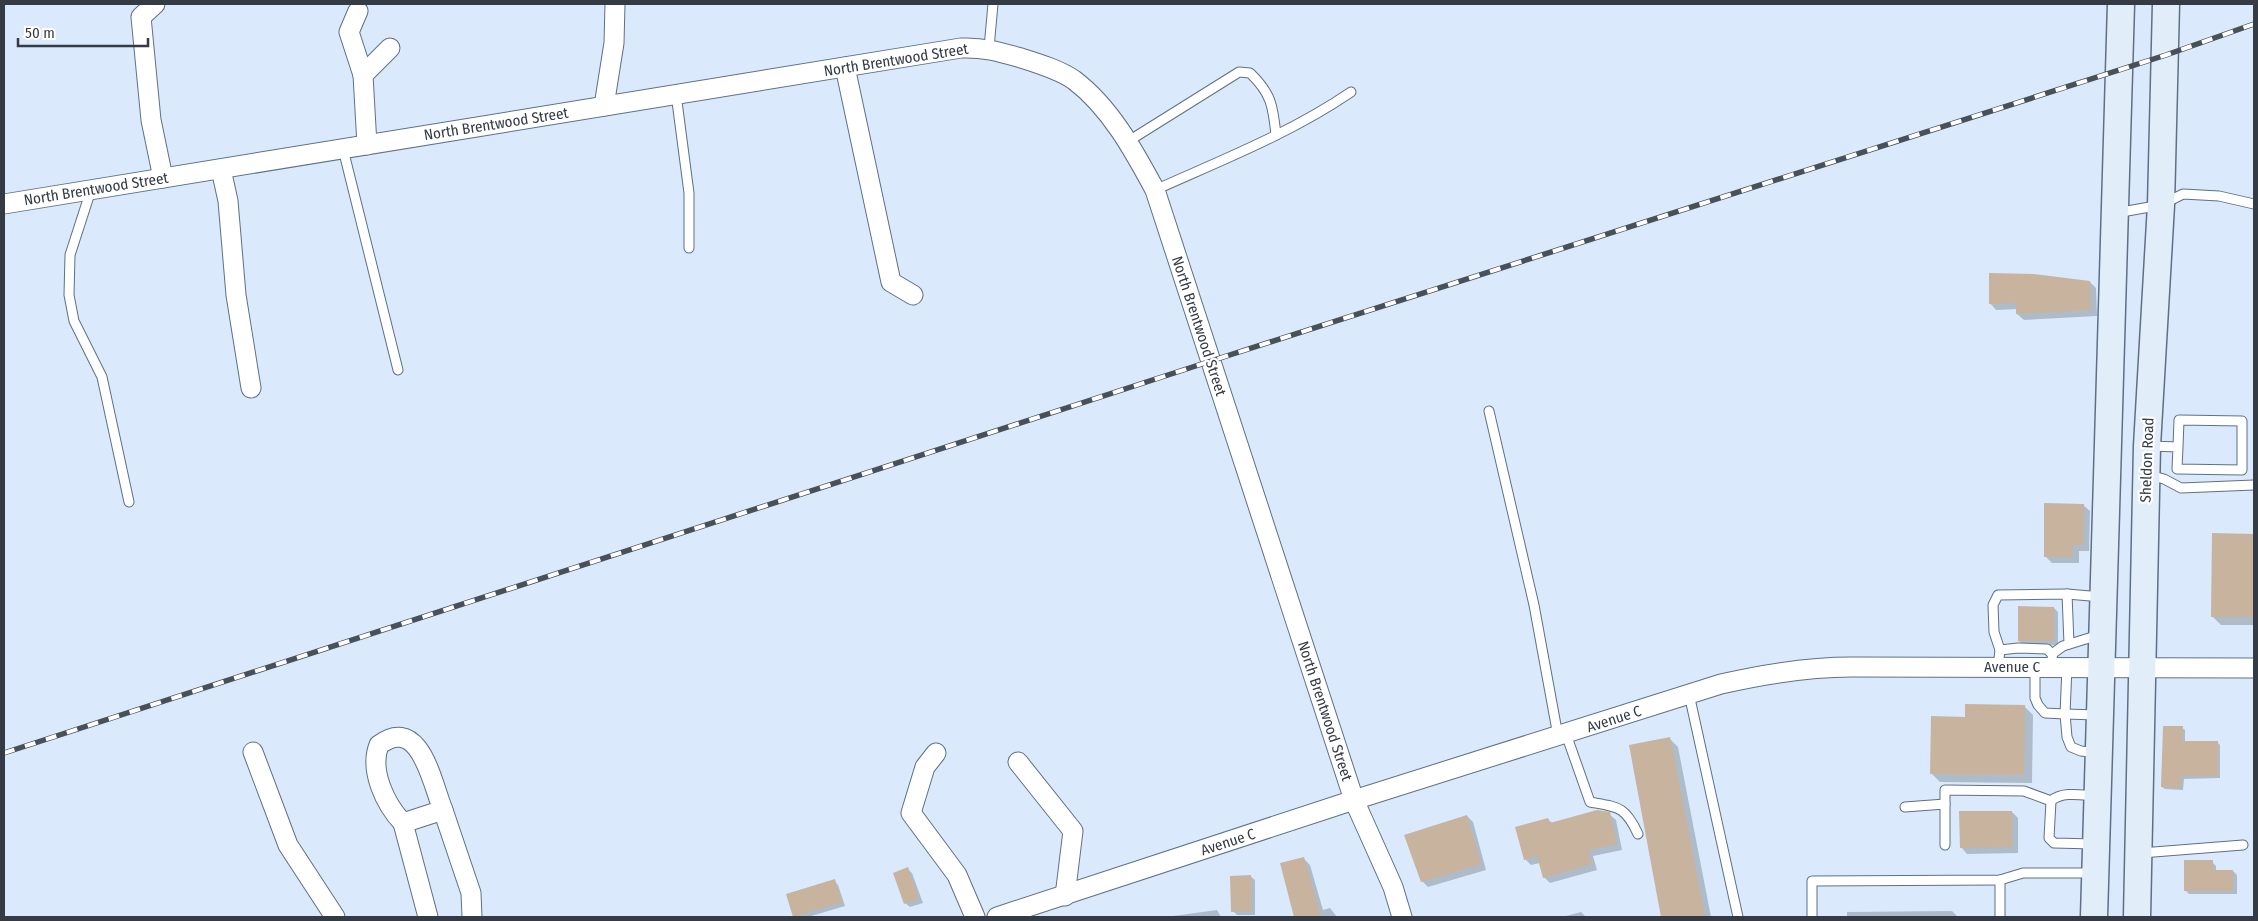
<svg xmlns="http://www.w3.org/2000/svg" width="2258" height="921" font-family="'Fira Sans Condensed',sans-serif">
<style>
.shadow{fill:#0003}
.building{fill:#c8b39e}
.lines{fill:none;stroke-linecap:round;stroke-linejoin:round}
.service-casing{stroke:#5f7084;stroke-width:11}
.minor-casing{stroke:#5f7084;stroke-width:21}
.secondary-casing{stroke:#5f7084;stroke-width:29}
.service{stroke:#fff;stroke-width:9}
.minor{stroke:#fff;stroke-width:19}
.secondary{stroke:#e2edfa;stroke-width:26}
.rail-casing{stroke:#48505a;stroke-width:5.5}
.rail{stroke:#fff;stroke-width:4;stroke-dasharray:11;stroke-linecap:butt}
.labels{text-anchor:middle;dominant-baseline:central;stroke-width:4.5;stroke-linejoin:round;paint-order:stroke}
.street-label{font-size:15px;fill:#343b44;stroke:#fff}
</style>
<rect width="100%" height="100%" fill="#daeafc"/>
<!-- shadow -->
<g class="shadow">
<path d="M2090,282L2096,288L2097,316L2024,320L2017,314L2018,309L1996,310L1990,303Z"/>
<path d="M2083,505L2090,511L2089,551H2079V563H2052L2045,556Z"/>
<path d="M2213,535H2254V625H2221L2212,616Z"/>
<path d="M2054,608L2058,612V645H2024L2019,641Z"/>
<path d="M2024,706L2033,715L2032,783L1940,782L1931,773L1966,718Z"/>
<path d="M2182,728L2185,730V742H2217L2220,745V778L2184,779L2183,790L2165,789L2162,787Z"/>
<path d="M1670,739L1678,747L1711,917H1663L1630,746Z"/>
<path d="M2012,812L2018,818V853L1967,854L1961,847Z"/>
<path d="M1609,814L1616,820L1622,850L1593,856L1597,870L1550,883L1544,877L1540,863L1531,865L1525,859L1548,819L1552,823Z"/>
<path d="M1467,816L1473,822L1486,870L1428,887L1422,881Z"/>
<path d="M1303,858L1310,865L1323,910L1330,908L1337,917H1296L1281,864Z"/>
<path d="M2212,862L2216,866V871H2233L2237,875V894H2189L2185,890Z"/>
<path d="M907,869L912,873L923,903L910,907L905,903Z"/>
<path d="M1250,876L1255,880V915H1237L1233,911Z"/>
<path d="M834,881L838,885L845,906L808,917L794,916Z"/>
<path d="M1217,910L1221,917H1174L1173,916Z"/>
<path d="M1952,911L1958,917H1847V912Z"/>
<path d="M1581,912L1586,917H1562Z"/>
</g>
<!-- building -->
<g class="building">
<path d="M1989,273L2034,274L2090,281L2091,310L2016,314V303L1989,304Z"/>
<path d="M2044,503L2084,504L2083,545H2073V557H2044Z"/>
<path d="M2212,533L2254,534V617H2211Z"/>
<path d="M2018,606L2054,607V641H2018Z"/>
<path d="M1965,704L2025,705L2024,775L1930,774L1931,716L1965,717Z"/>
<path d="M2163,726H2183L2182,741H2218V776H2181V788L2161,787Z"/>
<path d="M1670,737L1705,917H1661L1629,745Z"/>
<path d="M1597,810L1610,812L1617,844L1588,850L1592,864L1543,878L1537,856L1524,860L1515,827L1548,818L1550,823Z"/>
<path d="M1959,811H2012V847L1960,848Z"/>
<path d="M1467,815L1481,864L1421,882L1404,835Z"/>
<path d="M1304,857L1321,917H1294L1280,863Z"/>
<path d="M2184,860H2213V870H2233V891H2184Z"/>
<path d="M908,867L919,898L904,904L893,873Z"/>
<path d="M1251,875L1252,911L1231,912L1230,876Z"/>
<path d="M835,879L842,902L793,917L786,894Z"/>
</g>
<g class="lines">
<defs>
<g id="service">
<path d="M989,48L993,4"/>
<path d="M676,94L689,193V248"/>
<path d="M1127,142L1239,72L1250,73C1272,94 1273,107 1276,135"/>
<path d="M343,149L398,370"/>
<path d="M91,190L70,255L69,295L74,321L102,377L129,502"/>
<path d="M1155,190C1222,160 1291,133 1351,92"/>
<path d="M2116,213L2161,205L2183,194L2219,196L2254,204"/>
<path d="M1489,411L1534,605L1558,736"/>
<path d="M2150,446L2178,447L2179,420L2242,421V470L2177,469L2178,447"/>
<path d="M2149,475L2164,479L2181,488L2254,485"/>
<path d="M2067,594L2069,644"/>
<path d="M2000,650L2018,648L2047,649L2052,654L2053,667"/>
<path d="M2052,654L2063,646L2099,635"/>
<path d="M1998,667L2000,650L1994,632L1993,605L1998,595L2067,594L2102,597"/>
<path d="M2035,667V698L2038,705L2045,713L2065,714L2067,667"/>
<path d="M1689,694L1738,917"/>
<path d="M2097,715L2065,714L2067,737L2071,747L2081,751L2098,753"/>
<path d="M1566,734L1590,802C1618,807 1625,806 1638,834"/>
<path d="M1905,807L1945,804"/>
<path d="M2094,844L2054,843L2049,838L2051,801C2062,791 2081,795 2095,796"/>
<path d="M1945,845V790L2024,791L2051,801"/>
<path d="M2141,853L2243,845"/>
<path d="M2000,880V917"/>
<path d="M1812,917V881L2000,880L2023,873H2094"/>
</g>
<g id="minor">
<path d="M155,4L141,17L151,120L163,178"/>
<path d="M358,11L349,32L363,75"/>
<path d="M845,67L891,282L913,295"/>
<path d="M604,106L614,43L615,4"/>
<path d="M367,145L363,75L390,48"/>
<path d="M221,169L228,201L236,295L251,388"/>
<path d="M4,204L961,48C983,47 1000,52 1021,58C1037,63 1060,70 1074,80C1110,107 1134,151 1155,190L1354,800L1393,887L1402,917"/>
<path d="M253,752L288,845L335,917"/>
<path d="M936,753L925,767L911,813L957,875L975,917"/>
<path d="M1018,762L1073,831L1065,896"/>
<path d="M403,823C385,804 369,770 379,745C420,714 432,783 443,810"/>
<path d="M428,917L403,823L443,810L471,893L472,917"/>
<path d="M997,917L1354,800L1721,684C1765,674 1807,667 1852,667L2254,668"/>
</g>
<g id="secondary">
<path d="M2094,917L2121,4"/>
<path d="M2137,917L2147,446L2161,205L2166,4"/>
</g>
</defs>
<!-- service casing -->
<use href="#service" class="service-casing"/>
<!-- minor casing -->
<use href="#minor" class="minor-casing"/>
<!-- secondary casing -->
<use href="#secondary" class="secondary-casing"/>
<!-- service -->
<use href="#service" class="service"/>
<!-- minor -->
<use href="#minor" class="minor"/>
<!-- secondary -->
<use href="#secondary" class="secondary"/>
<defs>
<path id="rail" d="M4,753L1211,361L2166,55L2254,24"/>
</defs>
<!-- rail casing -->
<use href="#rail" class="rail-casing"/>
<!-- rail -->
<use href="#rail" class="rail"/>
</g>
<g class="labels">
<!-- street labels -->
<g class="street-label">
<text transform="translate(896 60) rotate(-9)">North Brentwood Street</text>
<text transform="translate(496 124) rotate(-9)">North Brentwood Street</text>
<text transform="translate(96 189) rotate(-9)">North Brentwood Street</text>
<text transform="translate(1199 326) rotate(72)">North Brentwood Street</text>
<text transform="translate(2147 460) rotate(-88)">Sheldon Road</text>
<text x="2012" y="667">Avenue C</text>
<text transform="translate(1325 711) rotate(72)">North Brentwood Street</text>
<text transform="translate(1614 719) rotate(-18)">Avenue C</text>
<text transform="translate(1228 842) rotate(-18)">Avenue C</text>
</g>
</g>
<!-- border -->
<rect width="2258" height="921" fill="none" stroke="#343b44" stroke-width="10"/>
<!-- scale -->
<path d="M18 38v8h130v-8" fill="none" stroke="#343b44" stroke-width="2.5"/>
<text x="25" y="38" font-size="15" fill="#343b44" stroke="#ffffff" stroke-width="4" paint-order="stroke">50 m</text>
</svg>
